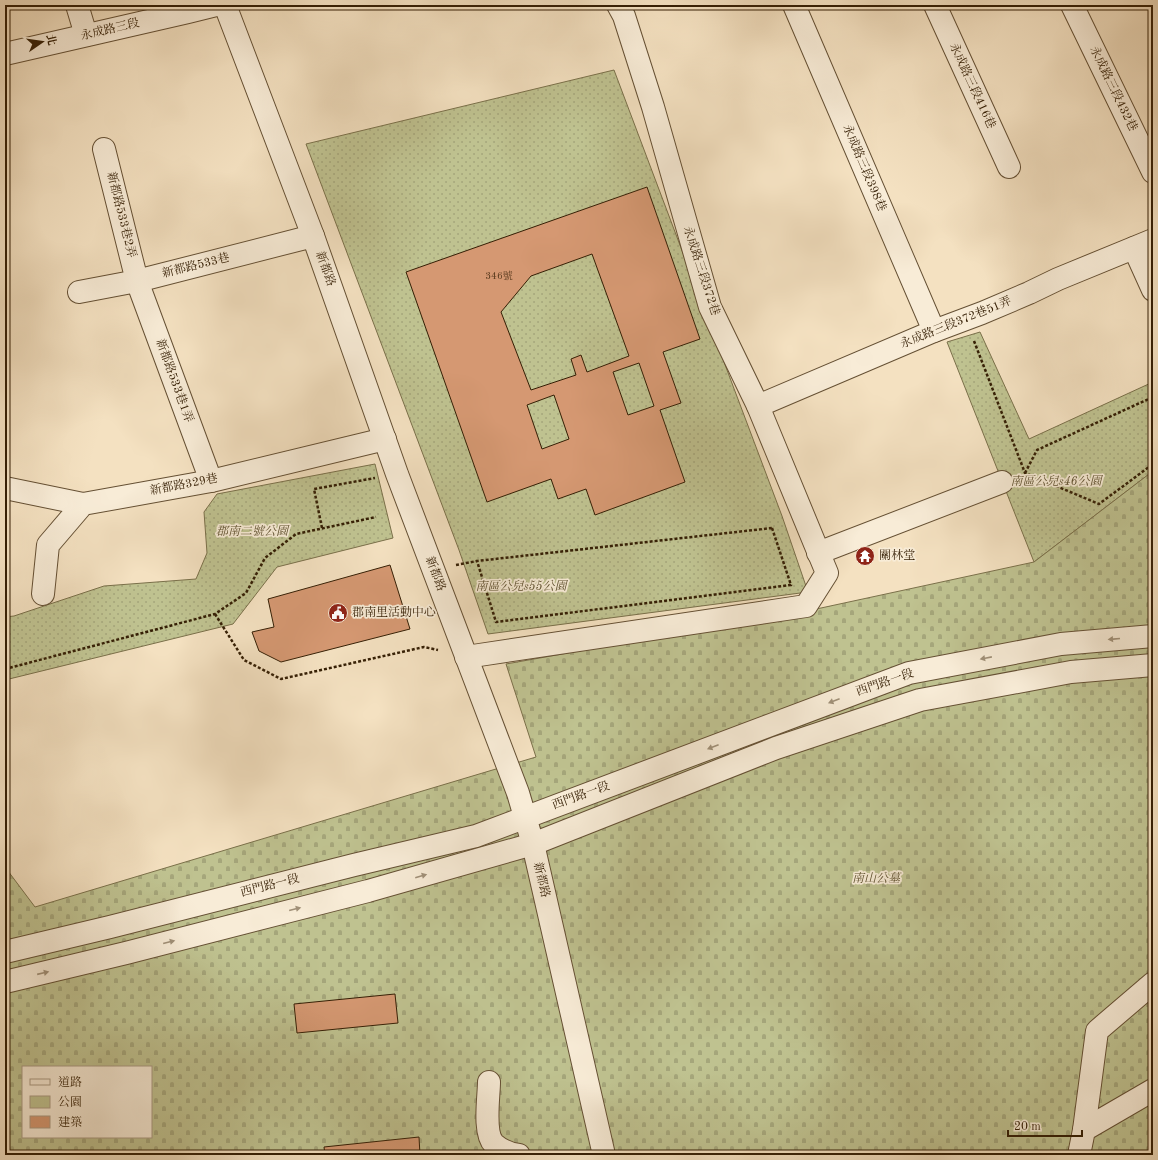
<svg xmlns="http://www.w3.org/2000/svg" width="1158" height="1160" font-family="'Old Standard TT','Noto Serif TC',serif">
<style>
.green{fill:url(#green-dots);stroke:#7a704a}
.cemetery{fill:url(#cemetery-stones);stroke:#7a704a;fill-rule:evenodd}
.building{fill:#d59872;stroke:#351f05;fill-rule:evenodd}
.lines{fill:none;stroke-linecap:round;stroke-linejoin:round}
.minor-casing{stroke:#655034;stroke-width:24}
.path{stroke:#351f05;stroke-width:2.5;stroke-dasharray:3 2;stroke-linecap:butt}
.minor{stroke:#f8ecd7;stroke-width:22}
.oneway{fill:#a09078}
.labels{text-anchor:middle;dominant-baseline:central;stroke-width:3.5;stroke-linejoin:round;paint-order:stroke}
.number-label{font-size:10px;fill:#5d3d20}
.street-label{font-size:12px;fill:#351f05;stroke:#f8ecd7}
.park-label{font-size:12px;font-style:italic;fill:#5e502f;stroke:#f8ecd7}
.poi-label{font-size:12px;fill:#351f05;stroke:#f8ecd7;text-anchor:start}
</style>
<defs>
<pattern id="green-dots" width="8" height="8" patternUnits="userSpaceOnUse"><rect width="8" height="8" fill="#bfc290"/><path d="M2 2h.1M6 6h.1" fill="none" stroke="#a5a67b" stroke-width="1.8" stroke-linecap="round"/></pattern>
<pattern id="cemetery-stones" width="16" height="16" patternUnits="userSpaceOnUse"><rect width="16" height="16" fill="#bfc290"/><path d="M2 7V4a2 2 0 0 1 4 0v3zM10 15v-3a2 2 0 0 1 4 0v3z" fill="#a5a67b"/></pattern>
</defs>
<rect width="100%" height="100%" fill="#f4e1c1"/>
<filter id="stains"><feTurbulence type="fractalNoise" baseFrequency=".005" numOctaves="4"/><feColorMatrix values="0 0 0 0 .2 0 0 0 0 .09 0 0 0 0 .02 0 0 0 .5 -.17"/></filter>
<radialGradient id="worn" r=".72"><stop offset=".6" stop-color="#630" stop-opacity="0"/><stop offset="1" stop-color="#630" stop-opacity=".3"/></radialGradient>
<!-- green -->
<g class="green">
<path d="M614,70L782,516L808,592L488,634L459,550L306,144Z"/>
<path d="M980,332L1029,439L1153,382V471L1034,562L947,342Z"/>
<path d="M375,464L393,538L277,567L233,624L5,680V617L14,616L104,586L196,579L207,553L204,512L217,494Z"/>
</g>
<!-- cemetery -->
<path class="cemetery" d="M1153,471V1155H5V867L35,907L536,757L506,664L821,608L1034,562ZM23,1067H151V1137H23Z"/>
<!-- building -->
<g class="building">
<path d="M647,187L700,339L663,352L681,403L660,410L685,482L595,515L586,489L558,499L551,479L487,502L406,272ZM592,254L629,356L587,372L581,355L571,359L576,375L531,390L501,312L531,276ZM639,363L654,406L628,415L613,372ZM554,395L569,439L542,449L527,405Z"/>
<path d="M390,565L410,629L281,662L259,651L252,632L274,627L268,599Z"/>
<path d="M395,994L398,1023L297,1033L294,1004Z"/>
<path d="M419,1137L420,1155H325L324,1147Z"/>
</g>
<g class="lines">
<defs>
<g id="minor">
<path d="M77,5L86,35"/>
<path d="M225,5L313,236L397,474L518,793L533,844L604,1155"/>
<path d="M794,5L934,331"/>
<path d="M935,5L1009,167"/>
<path d="M1072,5L1153,172"/>
<path d="M5,54L188,12L216,5"/>
<path d="M104,149L137,281L211,481"/>
<path d="M1134,248L1153,290"/>
<path d="M79,292L137,281L313,236"/>
<path d="M758,406L934,331L982,313L1029,293L1058,279L1153,240"/>
<path d="M5,488L83,504"/>
<path d="M818,553L1002,482"/>
<path d="M43,594L48,545L83,504L211,481L385,439"/>
<path d="M466,657L806,606L827,573L758,406L710,307L653,107L624,16L618,5"/>
<path d="M5,952L110,927L354,865L476,836L909,673L1061,644L1153,636"/>
<path d="M5,982L126,953L368,891L533,844L776,748L920,700L1071,672L1153,665"/>
<path d="M489,1082C489,1096 483,1133 494,1144C501,1150 510,1154 519,1155"/>
<path d="M1084,1130L1097,1031L1153,983"/>
<path d="M1079,1155L1084,1130L1153,1090"/>
</g>
</defs>
<!-- minor casing -->
<use href="#minor" class="minor-casing"/>
<!-- path -->
<g class="path">
<path d="M974,341L1025,473L1099,504L1153,464"/>
<path d="M1025,473L1037,450L1153,397"/>
<path d="M322,528L314,489L375,478"/>
<path d="M772,528L791,585L496,622L477,561Z"/>
<path d="M456,565L477,561"/>
<path d="M215,614L244,660L281,679L424,647L438,650"/>
<path d="M5,669L215,614L246,593L265,558L296,534L376,517"/>
</g>
<!-- minor -->
<use href="#minor" class="minor"/>
</g>
<!-- one-way arrows -->
<defs><path id="oneway-solid" d="M-6-.8H1V-3.2L6.5 0L1 3.2V.8H-6Z"/></defs>
<g class="oneway">
<use href="#oneway-solid" transform="translate(1114 639) rotate(175)"/>
<use href="#oneway-solid" transform="translate(986 658) rotate(169)"/>
<use href="#oneway-solid" transform="translate(834 701) rotate(159)"/>
<use href="#oneway-solid" transform="translate(713 747) rotate(159)"/>
<use href="#oneway-solid" transform="translate(421 876) rotate(-16)"/>
<use href="#oneway-solid" transform="translate(295 909) rotate(-14)"/>
<use href="#oneway-solid" transform="translate(169 942) rotate(-14)"/>
<use href="#oneway-solid" transform="translate(43 973) rotate(-13)"/>
</g>
<!-- icons -->
<defs>
<symbol id="temple-disc" viewBox="-11 -11 22 22"><circle r="9.5" fill="#8f2418" stroke="#f8ecd7"/><path d="M0-6L5-2H3V0L6.5 2.5H4V6H1.5V3h-3V6H-4V2.5H-6.5L-3 0V-2H-5Z" fill="#fff"/></symbol>
<symbol id="civic-disc" viewBox="-11 -11 22 22"><circle r="9.5" fill="#8f2418" stroke="#f8ecd7"/><path d="M-.6-6.5H3V-4.5H.6V-3L4-1V1h2V6H-6V1h2V-1L-.6-3ZM-1.2 2.5V6h2.4V2.5Z" fill="#fff"/></symbol>
</defs>
<g fill-rule="evenodd">
<use href="#temple-disc" x="854" y="545" width="22" height="22"/>
<use href="#civic-disc" x="327" y="602" width="22" height="22"/>
</g>
<g class="labels">
<!-- number labels -->
<g class="number-label">
<text x="499" y="276">346號</text>
</g>
<!-- street labels -->
<g class="street-label">
<text transform="translate(110 30) rotate(-13)">永成路三段</text>
<text transform="translate(972 86) rotate(65)">永成路三段416巷</text>
<text transform="translate(1113 89) rotate(64)">永成路三段432巷</text>
<text transform="translate(864 168) rotate(67)">永成路三段398巷</text>
<text transform="translate(121 215) rotate(76)">新都路533巷2弄</text>
<text transform="translate(196 266) rotate(-14)">新都路533巷</text>
<text transform="translate(325 269) rotate(70)">新都路</text>
<text transform="translate(701 271) rotate(72)">永成路三段372巷</text>
<text transform="translate(956 323) rotate(-22)">永成路三段372巷51弄</text>
<text transform="translate(174 381) rotate(70)">新都路533巷1弄</text>
<text transform="translate(184 485) rotate(-11)">新都路329巷</text>
<text transform="translate(435 574) rotate(69)">新都路</text>
<text transform="translate(885 683) rotate(-19)">西門路一段</text>
<text transform="translate(581 796) rotate(-20)">西門路一段</text>
<text transform="translate(541 880) rotate(77)">新都路</text>
<text transform="translate(270 886) rotate(-14)">西門路一段</text>
</g>
<!-- park labels -->
<g class="park-label">
<text x="1056" y="482">南區公兒s46公園</text>
<text x="252" y="532">郡南二號公園</text>
<text x="521" y="587">南區公兒s55公園</text>
<text x="876" y="879">南山公墓</text>
</g>
<!-- poi labels -->
<g class="poi-label">
<text x="879" y="556">關林堂</text>
<text x="352" y="613">郡南里活動中心</text>
</g>
</g>
<!-- margin -->
<rect width="1158" height="1160" fill="none" stroke="#f4e1c1" stroke-width="20"/>
<rect x="6" y="6" width="1146" height="1148" fill="none" stroke="#351f05" stroke-width="2"/>
<rect x="10" y="10" width="1138" height="1140" fill="none" stroke="#351f05"/>
<!-- legend -->
<rect x="22" y="1066" width="130" height="72" fill="#f8ecd7" stroke="#aa9a83"/>
<rect x="30" y="1079" width="20" height="6" fill="#f8ecd7" stroke="#aa9a83"/>
<text x="58" y="1086" font-size="12" fill="#351f05">道路</text>
<rect x="30" y="1096" width="20" height="12" fill="#bfc290" stroke="#aa9a83"/>
<text x="58" y="1106" font-size="12" fill="#351f05">公園</text>
<rect x="30" y="1116" width="20" height="12" fill="#d59872" stroke="#aa9a83"/>
<text x="58" y="1126" font-size="12" fill="#351f05">建築</text>
<!-- north arrow -->
<g transform="translate(42 42) rotate(77)" stroke="#f8ecd7" stroke-width="3" paint-order="stroke">
<path d="M0-3L7 15L0 10L-7 15Z" fill="#351f05"/>
<text y="-6" font-size="11" font-weight="bold" text-anchor="middle" fill="#351f05">北</text>
</g>
<!-- scale -->
<path d="M1008 1130v6h74v-6" fill="none" stroke="#351f05" stroke-width="2"/>
<text x="1014" y="1130" font-size="12" fill="#351f05" stroke="#f8ecd7" stroke-width="3" paint-order="stroke">20 m</text>
<rect width="100%" height="100%" filter="url(#stains)"/>
<rect width="100%" height="100%" fill="url(#worn)"/>
</svg>
